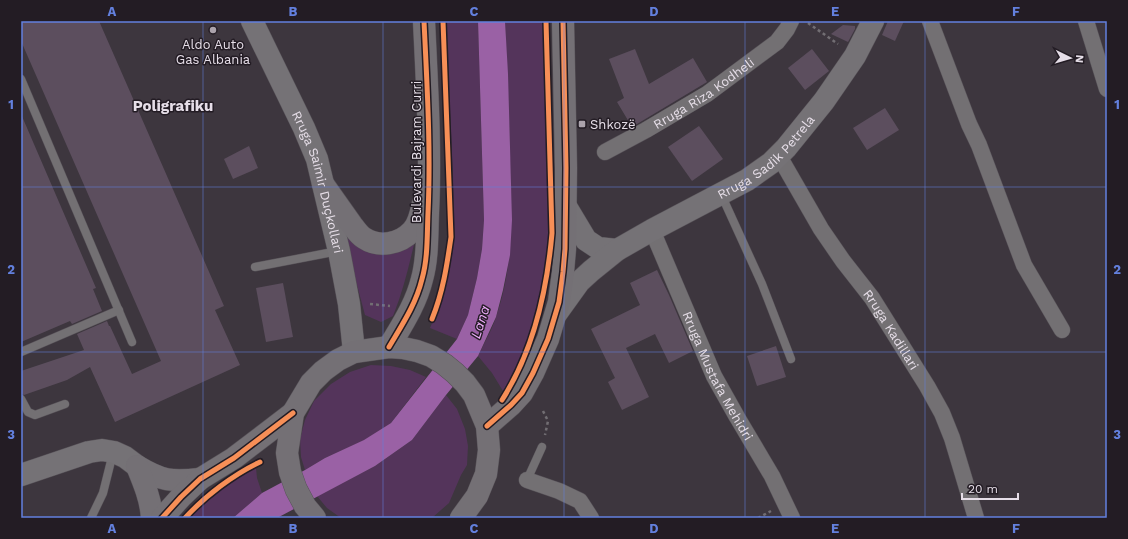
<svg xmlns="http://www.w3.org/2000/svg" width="1128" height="539" font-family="'Work Sans',sans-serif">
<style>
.green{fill:#54345b}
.water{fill:#9a61a5}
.building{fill:#5c4e5e}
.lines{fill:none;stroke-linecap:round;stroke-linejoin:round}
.lane-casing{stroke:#575258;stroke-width:9}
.street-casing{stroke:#575258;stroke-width:17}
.secondary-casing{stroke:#575258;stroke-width:23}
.primary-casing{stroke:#575258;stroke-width:23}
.path{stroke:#726e73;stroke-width:2.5;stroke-dasharray:3 3;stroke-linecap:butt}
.lane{stroke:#737073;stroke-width:8}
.street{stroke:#737073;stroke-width:16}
.secondary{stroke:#757276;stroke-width:22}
.primary{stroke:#747075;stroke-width:22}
.cycleway-casing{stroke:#231c24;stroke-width:8}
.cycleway{stroke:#f78f57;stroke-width:5}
.grid{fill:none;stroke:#6380de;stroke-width:1;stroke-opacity:0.55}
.poi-dot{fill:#aba3ac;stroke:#231c24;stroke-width:1.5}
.labels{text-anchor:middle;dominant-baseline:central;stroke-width:3;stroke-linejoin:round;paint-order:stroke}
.poi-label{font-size:13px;fill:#e6dee8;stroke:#231c24}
.street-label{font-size:13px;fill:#e6dee8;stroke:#231c24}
.water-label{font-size:14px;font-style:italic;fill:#f0aefc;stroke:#231c24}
.quarter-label{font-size:15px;font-weight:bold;fill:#e6dee8;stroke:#231c24}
.neatline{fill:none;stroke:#6380de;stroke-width:1.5}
.grid-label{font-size:13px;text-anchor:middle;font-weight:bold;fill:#6380de}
</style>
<rect width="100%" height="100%" fill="#3d363e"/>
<!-- green -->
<g class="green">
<path d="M446,21H478L484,220L482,249L477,278L468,315L457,339L430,328L441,302L451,255L454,230L453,176Z"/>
<path d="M505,21H543L549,240C544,283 537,328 517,367C513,375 508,383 503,391L492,373L478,356C484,343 492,330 496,317C514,266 512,211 510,158C509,112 507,67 505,21Z"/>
<path d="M346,233L415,240C409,266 403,291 393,316L381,322L365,315L354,274Z"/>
<path d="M371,365L391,366L410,370L426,377L391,423L365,440L325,458L305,470L301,457L300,439L305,420L314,401L331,384L350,372Z"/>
<path d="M446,395L457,409L465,429L468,446L467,465L461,475L449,503L433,517L431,518H341L327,508L317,496L375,466L412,440Z"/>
<path d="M256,468L257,478L262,493L233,518H190C208,499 232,478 256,468Z"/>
</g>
<!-- water -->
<path class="water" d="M478,21H505L508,74L512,220L510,255L503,290L496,317L478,356L446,395L412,440L375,466L277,518H233L262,493L305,470L325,458L364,440L391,423L457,339L468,315L477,278L482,249L484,220Z"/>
<!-- building -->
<g class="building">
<path d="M21,21H99L224,306L215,310L240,365L115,422L90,367L67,380L24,395L21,394V371L84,350L77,334L107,321L109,326H110L132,374L161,361L21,41Z"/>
<path d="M888,21H904L895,41L882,35Z"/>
<path d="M843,25L855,26V29L848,42L831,34Z"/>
<path d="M635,49L649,84L693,58L707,82L632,127L617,102L624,98L609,59Z"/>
<path d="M812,49L829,71L805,90L788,68Z"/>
<path d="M885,108L899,130L867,150L853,128Z"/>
<path d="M21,114L96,288L93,289L102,311L72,324L70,321L21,342Z"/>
<path d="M699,126L723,159L692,181L668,147Z"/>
<path d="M249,146L258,168L233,179L224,159Z"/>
<path d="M657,270L669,295L693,351L669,363L655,334L626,348L649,397L622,410L608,382L615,378L591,329L640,305L630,283Z"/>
<path d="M283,283L293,337L266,342L256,288Z"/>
<path d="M776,346L786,377L757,386L747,356Z"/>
</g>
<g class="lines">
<defs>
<g id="lane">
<path d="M21,79L132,342"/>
<path d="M721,194L762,284L791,359"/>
<path d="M255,267L338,251"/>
<path d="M21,352L119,310"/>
<path d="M21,399L28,412L35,415L65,404"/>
<path d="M527,480L542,447"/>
<path d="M91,518L103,493L113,453"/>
</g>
<g id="street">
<path d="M930,21L969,124L979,145L1024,265L1062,330"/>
<path d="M1086,21L1107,89"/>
<path id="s1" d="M605,152L646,130L707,94L777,42L787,29L791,21"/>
<path id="s2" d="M779,156L821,229L843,261L872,298L927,386L942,413L952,438L976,518"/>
<path id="s3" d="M652,230L714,376L737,417L772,476L792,518"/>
<path d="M527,480L559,491L580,501L591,518"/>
</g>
<g id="secondary">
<path id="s4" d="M252,21L304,128L317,159L339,251L349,304L354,352"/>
<path d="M565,205L586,240L598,248L617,250"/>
<path id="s5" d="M556,314L579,282L591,271L617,250L652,230L747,180L771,163L786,148L824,101L855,56L873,21"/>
<path d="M21,475L89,452L102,450L114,452L125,457L137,466"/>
</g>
<g id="primary">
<path d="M323,184C333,198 342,211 352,225C355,229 359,235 364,238C379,248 400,244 412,231C419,224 421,213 423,203"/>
<path d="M389,347C402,325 416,304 422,279C428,258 427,235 428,213C431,149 427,85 424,21"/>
<path d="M487,426L511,405L522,393L533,373L548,339L559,302L563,272L565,249L566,168L563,21"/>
<path d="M137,466C162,481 171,482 200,479"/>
<path d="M137,466C144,483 151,500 152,518"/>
<path d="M162,518L181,497L200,479L234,458L293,413"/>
<path d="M315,518L305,506L296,489L290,472L287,453L293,413L311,383L323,371L338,360L354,352L389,347L403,348L417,351L431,356L444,364L455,373L465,383L474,395L487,426L489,450L486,474L477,496L461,518"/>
</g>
</defs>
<!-- lane casing -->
<use href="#lane" class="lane-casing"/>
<!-- street casing -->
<use href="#street" class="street-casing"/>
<!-- secondary casing -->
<use href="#secondary" class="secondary-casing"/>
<!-- primary casing -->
<use href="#primary" class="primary-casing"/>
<!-- path -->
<g class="path">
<path d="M808,23L838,44"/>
<path d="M370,304L390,306"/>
<path d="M543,411L548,421L545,435"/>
<path d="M758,518L771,511"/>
</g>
<!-- lane -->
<use href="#lane" class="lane"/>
<!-- street -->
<use href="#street" class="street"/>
<!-- secondary -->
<use href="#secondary" class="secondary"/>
<!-- primary -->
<use href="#primary" class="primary"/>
<defs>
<g id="cycleway">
<path d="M432,319C443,292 447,265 451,237L443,21"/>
<path d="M389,347C402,325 416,304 422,279C428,258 427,235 428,213C431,149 427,85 424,21"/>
<path d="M502,400C534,350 547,291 552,233L546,21"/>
<path d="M487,426L511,405L522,393L533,373L548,339L559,302L563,272L565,249L566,168L563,21"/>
<path d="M162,518L181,497L200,479L234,458L293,413"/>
<path d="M185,518C205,496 234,474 260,462"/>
</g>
</defs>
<!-- cycleway casing -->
<use href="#cycleway" class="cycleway-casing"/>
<!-- cycleway -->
<use href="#cycleway" class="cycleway"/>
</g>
<!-- grid -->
<path class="grid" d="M203,21V518M383,21V518M564,21V518M745,21V518M925,21V518M21,187H1107M21,352H1107"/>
<!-- markers -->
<g class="poi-dot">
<circle cx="213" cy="30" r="4"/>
<rect x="578" y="120" width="8" height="8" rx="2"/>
</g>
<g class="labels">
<!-- poi labels -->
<g class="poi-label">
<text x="213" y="44">Aldo Auto<tspan x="213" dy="15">Gas Albania</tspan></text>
<text x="590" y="124" text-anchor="start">Shkozë</text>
</g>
<!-- street labels -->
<g class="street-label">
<text stroke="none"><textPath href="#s1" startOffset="115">Rruga Riza Kodheli</textPath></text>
<text transform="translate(416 152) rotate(-90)">Bulevardi Bajram Curri</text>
<text stroke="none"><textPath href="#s5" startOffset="266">Rruga Sadik Petrela</textPath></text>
<text stroke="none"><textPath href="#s4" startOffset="175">Rruga Saimir Duçkollari</textPath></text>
<text stroke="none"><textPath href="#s2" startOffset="207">Rruga Kadillari</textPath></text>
<text stroke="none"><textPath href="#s3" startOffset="160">Rruga Mustafa Mehidri</textPath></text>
</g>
<!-- water labels -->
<g class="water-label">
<text transform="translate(480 322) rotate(-72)">Lana</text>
</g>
<!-- quarter labels -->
<g class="quarter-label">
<text x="173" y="106">Poligrafiku</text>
</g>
</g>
<!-- border -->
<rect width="1128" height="539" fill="none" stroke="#231c24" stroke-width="44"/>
<!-- north arrow -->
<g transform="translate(1070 58) rotate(95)" stroke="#231c24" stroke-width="3" paint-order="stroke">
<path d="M0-3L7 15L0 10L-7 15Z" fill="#e6dee8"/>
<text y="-6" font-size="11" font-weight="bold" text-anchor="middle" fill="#e6dee8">N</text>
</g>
<!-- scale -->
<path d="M962 493v6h56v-6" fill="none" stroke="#e6dee8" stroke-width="2"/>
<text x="968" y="493" font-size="12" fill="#e6dee8" stroke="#231c24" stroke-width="3" paint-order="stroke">20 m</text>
<rect x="22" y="22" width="1084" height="495" class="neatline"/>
<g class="grid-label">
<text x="112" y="16">A</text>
<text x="293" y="16">B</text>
<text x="474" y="16">C</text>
<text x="654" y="16">D</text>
<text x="835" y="16">E</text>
<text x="1016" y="16">F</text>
<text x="11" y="109">1</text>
<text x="1117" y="109">1</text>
<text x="11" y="274">2</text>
<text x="1117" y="274">2</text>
<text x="11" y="439">3</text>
<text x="1117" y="439">3</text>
<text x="112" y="533">A</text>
<text x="293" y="533">B</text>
<text x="474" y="533">C</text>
<text x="654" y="533">D</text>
<text x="835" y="533">E</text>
<text x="1016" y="533">F</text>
</g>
</svg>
